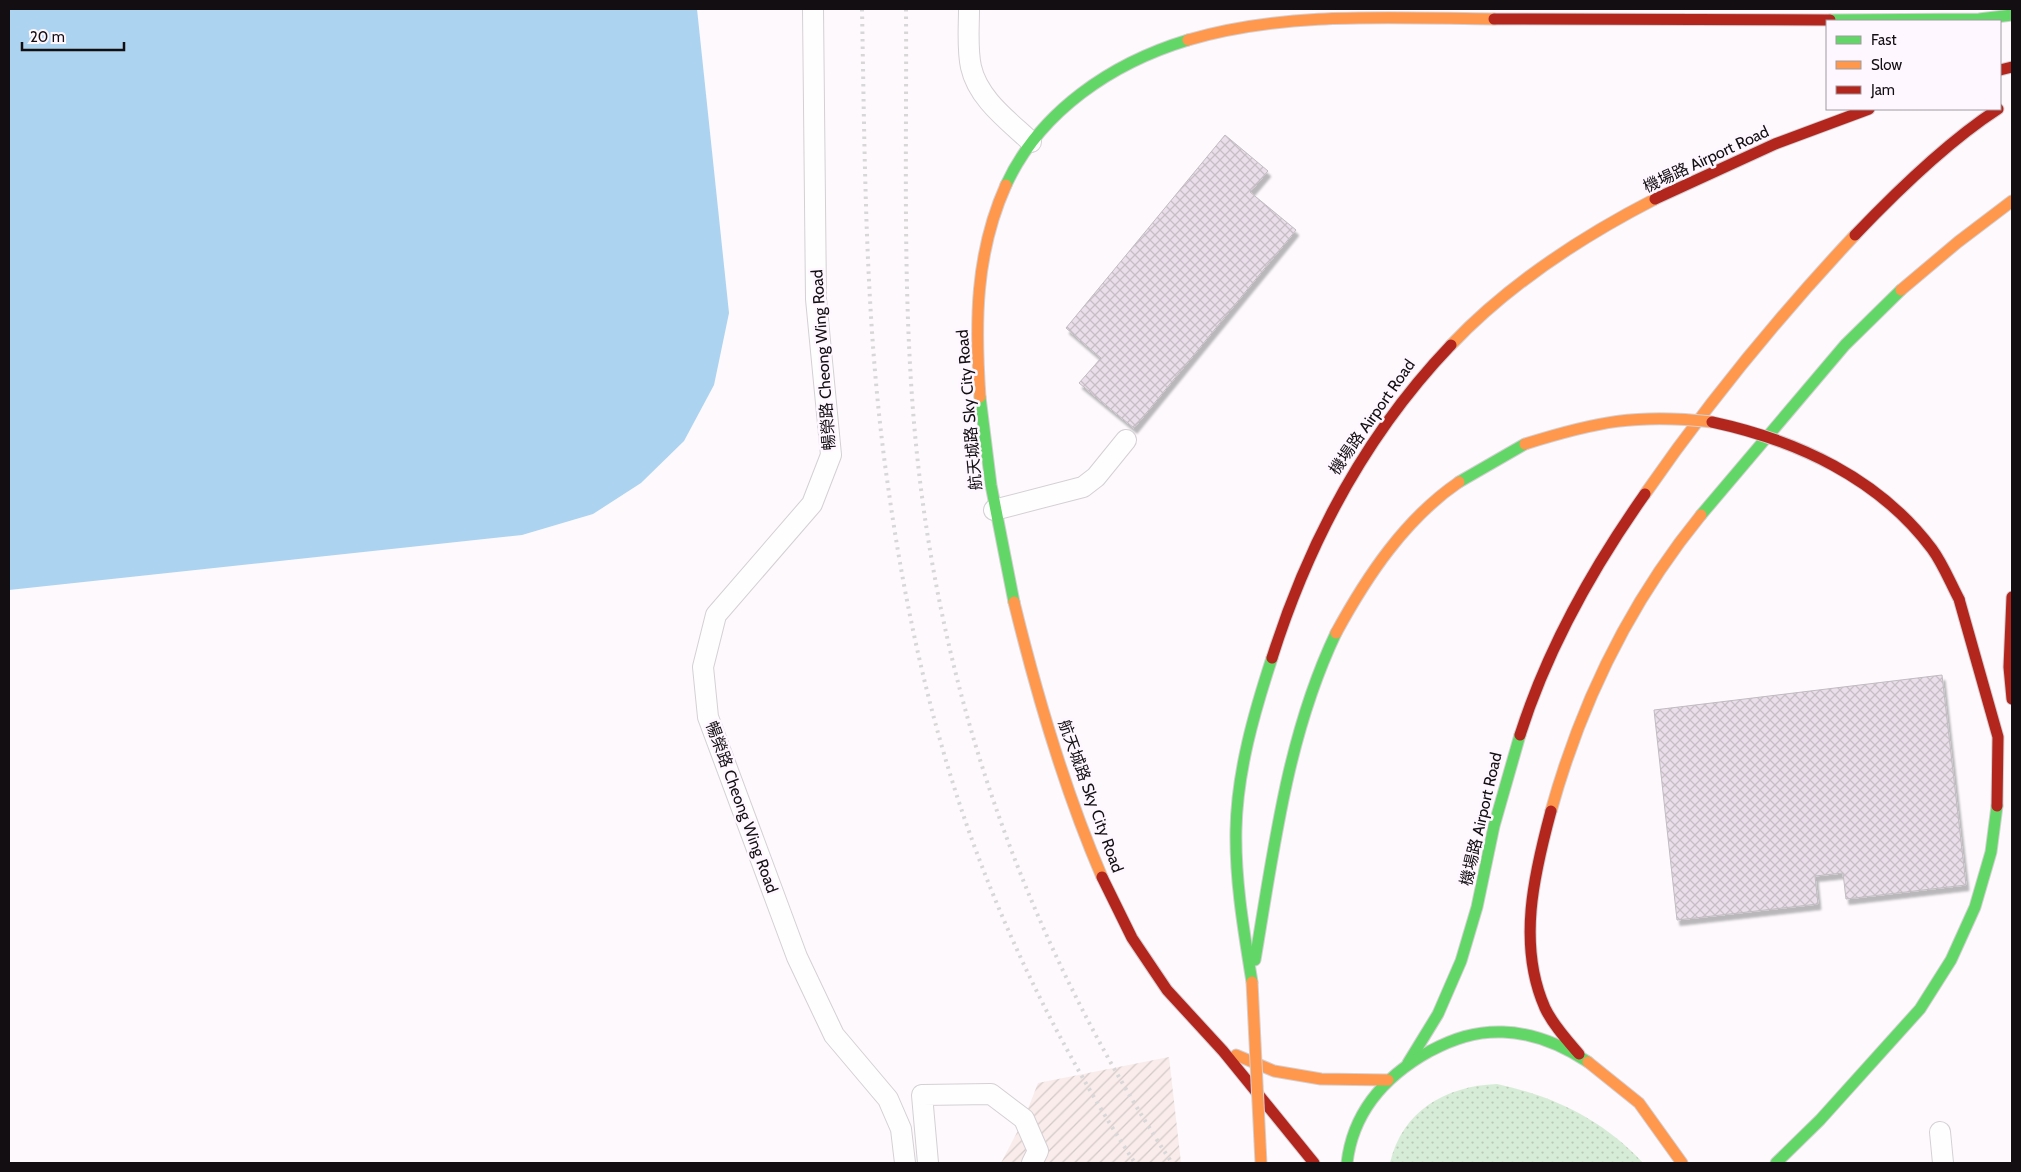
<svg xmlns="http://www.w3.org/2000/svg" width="2021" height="1172" font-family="Cabin,'Noto Sans TC',sans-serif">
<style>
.industrial{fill:url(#industrial-furrows)}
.grass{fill:url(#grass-dots)}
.water{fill:#acd3f0}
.building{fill:url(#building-cross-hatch);stroke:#c0bcc0;filter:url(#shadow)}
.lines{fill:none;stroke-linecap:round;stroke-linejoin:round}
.lane-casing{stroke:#d4d0d4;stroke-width:22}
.fast-casing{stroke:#d4d0d4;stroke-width:13}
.slow-casing{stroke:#d4d0d4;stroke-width:13}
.jam-casing{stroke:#d4d0d4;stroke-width:13}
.lane{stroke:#fffeff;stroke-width:20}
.fast{stroke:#63d668;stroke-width:11}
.slow{stroke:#ff974d;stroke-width:11}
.jam{stroke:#b3261e;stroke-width:11}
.rail{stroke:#d8d7d8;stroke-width:4;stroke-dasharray:2.5 5;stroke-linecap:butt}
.slow-bridge-casing{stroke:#d4d0d4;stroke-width:13;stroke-linecap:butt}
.jam-bridge-casing{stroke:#d4d0d4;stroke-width:13;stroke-linecap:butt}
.slow-bridge{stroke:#ff974d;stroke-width:11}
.jam-bridge{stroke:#b3261e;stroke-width:11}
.labels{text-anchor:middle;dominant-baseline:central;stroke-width:5;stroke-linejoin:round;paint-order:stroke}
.street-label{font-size:16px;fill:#120e12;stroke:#fff7ff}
</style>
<defs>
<pattern id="industrial-furrows" width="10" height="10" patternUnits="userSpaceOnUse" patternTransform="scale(1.25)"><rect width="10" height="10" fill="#f9eceb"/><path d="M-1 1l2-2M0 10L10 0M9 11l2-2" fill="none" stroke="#d4c9c8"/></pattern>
<pattern id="grass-dots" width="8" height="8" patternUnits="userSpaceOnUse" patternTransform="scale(1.25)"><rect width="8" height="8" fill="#d7ecd6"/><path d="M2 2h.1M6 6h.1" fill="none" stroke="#b8c9b7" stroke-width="1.8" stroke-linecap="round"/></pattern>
<pattern id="building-cross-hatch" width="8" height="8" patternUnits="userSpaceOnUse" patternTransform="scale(1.25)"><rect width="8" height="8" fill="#e9dee9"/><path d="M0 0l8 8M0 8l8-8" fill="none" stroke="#c7bdc7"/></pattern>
<filter id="shadow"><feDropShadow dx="3" dy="5.5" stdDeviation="1" flood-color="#0004"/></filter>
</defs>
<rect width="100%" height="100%" fill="#fdf9fd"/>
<!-- industrial -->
<path class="industrial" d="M1169,1057L1181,1163H1001L1024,1119L1038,1083Z"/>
<!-- grass -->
<path class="grass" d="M1497,1084C1554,1096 1603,1120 1643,1163H1390C1402,1111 1445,1086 1497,1084Z"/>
<!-- water -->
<path class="water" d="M9,9H697L729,313L714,385L684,441L641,483L593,514L522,535L9,590Z"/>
<!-- building -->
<g class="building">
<path d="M1225,135L1268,171L1250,192L1296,230L1134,428L1079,383L1101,358L1066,328Z"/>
<path d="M1942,675L1966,885L1846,899L1843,873L1815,876L1818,904L1677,920L1654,710Z"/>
</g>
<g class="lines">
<defs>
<g id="lane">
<path d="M813,9L816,299L831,455L812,504L716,615L703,667L708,717L797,957L834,1035L888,1099L901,1129L905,1163"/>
<path d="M969,9C969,28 967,49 971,67C978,99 1009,121 1031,142"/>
<path d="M994,510L1083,487L1096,477L1126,440"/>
<path d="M1940,1132L1943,1163"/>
<path d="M928,1163L922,1095L991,1094L1024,1119L1038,1151L1032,1163"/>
</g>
<g id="fast">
<path d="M1830,20L1979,19L2012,15"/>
<path d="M1006,185C1040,111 1112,63 1188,40"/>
<path d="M980,397L991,485L1014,602"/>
<path d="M1459,482L1525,444"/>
<path d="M1701,515L1845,345L1901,290"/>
<path d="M1255,960C1274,849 1287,736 1336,633"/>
<path d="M1252,982C1244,932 1235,881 1236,830C1237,772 1254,713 1272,658"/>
<path d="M1408,1063L1438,1014L1461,961L1477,907L1494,826L1520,735"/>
<path d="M1347,1163C1353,1111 1385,1076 1430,1051C1453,1039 1475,1031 1503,1032C1534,1033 1562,1045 1588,1062"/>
<path d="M1776,1163L1820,1120L1920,1009L1951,960L1975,907L1991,852L1997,806"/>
</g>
<g id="slow">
<path d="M1188,40C1287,11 1392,18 1494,19"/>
<path d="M1901,290L1958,242L2012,201"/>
<path d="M1451,345C1509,284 1581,237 1655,199"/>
<path d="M980,397C975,323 975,254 1006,185"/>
<path d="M1645,494C1708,403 1779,316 1855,235"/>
<path d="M1014,602C1037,696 1064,789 1102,877"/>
<path d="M1336,633C1367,576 1405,519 1459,482"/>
<path d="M1551,811C1581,703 1630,602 1701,515"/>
<path d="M1236,1055L1274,1071L1321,1079L1388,1080"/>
<path d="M1588,1062L1639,1103L1682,1163"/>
</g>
<g id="jam">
<path d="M1494,19L1830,20"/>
<path d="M2000,70L2012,67"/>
<path d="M1655,199L1775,144L1869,109"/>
<path d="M1855,235C1897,191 1947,142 1998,109"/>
<path d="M2012,597L2009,667L2012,699"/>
<path d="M1959,599L1998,737L1997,806"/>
<path d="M1272,658C1309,541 1366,434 1451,345"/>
<path d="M1520,735C1548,647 1592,569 1645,494"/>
<path d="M1551,811C1534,874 1517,945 1545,1008C1553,1025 1567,1040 1579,1054"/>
<path d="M1102,877L1132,938L1167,990L1223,1051L1314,1163"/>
</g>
</defs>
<!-- lane casing -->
<use href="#lane" class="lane-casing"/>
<!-- fast casing -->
<use href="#fast" class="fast-casing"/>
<!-- slow casing -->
<use href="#slow" class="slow-casing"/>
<!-- jam casing -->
<use href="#jam" class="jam-casing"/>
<!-- lane -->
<use href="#lane" class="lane"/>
<!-- fast -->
<use href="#fast" class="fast"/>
<!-- slow -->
<use href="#slow" class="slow"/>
<!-- jam -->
<use href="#jam" class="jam"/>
<!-- rail -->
<g class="rail">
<path d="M862,9C865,168 865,328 888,486C901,580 920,674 947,764C989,905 1055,1041 1135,1163"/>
<path d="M906,9C907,166 901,325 920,481C950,726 1036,957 1172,1163"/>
</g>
<defs>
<g id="slow-bridge">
<path d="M1525,444C1595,422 1638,413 1712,422"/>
<path d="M1252,982L1261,1163"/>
</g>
<path id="jam-bridge" d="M1712,422C1796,440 1879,478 1932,549C1943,564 1950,582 1959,599"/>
</defs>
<!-- slow-bridge casing -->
<use href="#slow-bridge" class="slow-bridge-casing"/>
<!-- jam-bridge casing -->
<use href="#jam-bridge" class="jam-bridge-casing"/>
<!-- slow-bridge -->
<use href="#slow-bridge" class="slow-bridge"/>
<!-- jam-bridge -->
<use href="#jam-bridge" class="jam-bridge"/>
</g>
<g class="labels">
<!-- street labels -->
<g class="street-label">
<text transform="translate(1706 159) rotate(-25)">機場路 Airport Road</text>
<text transform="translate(823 360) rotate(-94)">暢榮路 Cheong Wing Road</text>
<text transform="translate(969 410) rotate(-95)">航天城路 Sky City Road</text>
<text transform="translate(1372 417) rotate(-55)">機場路 Airport Road</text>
<text transform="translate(1091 796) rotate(70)">航天城路 Sky City Road</text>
<text transform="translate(742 807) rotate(70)">暢榮路 Cheong Wing Road</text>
<text transform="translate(1481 819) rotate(-77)">機場路 Airport Road</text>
</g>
</g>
<!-- border -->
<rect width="2021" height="1172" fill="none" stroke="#120e12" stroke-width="20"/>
<!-- legend -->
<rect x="1826" y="20" width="175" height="90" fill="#fff7ff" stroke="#a09aa0"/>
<rect x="1836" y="36" width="25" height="8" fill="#63d668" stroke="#a09aa0"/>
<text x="1871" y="45" font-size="15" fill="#120e12">Fast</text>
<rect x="1836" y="61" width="25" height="8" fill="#ff974d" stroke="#a09aa0"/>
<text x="1871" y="70" font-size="15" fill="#120e12">Slow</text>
<rect x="1836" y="86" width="25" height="8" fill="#b3261e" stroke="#a09aa0"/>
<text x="1871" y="95" font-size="15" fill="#120e12">Jam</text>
<!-- scale -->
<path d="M22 42v8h102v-8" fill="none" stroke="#120e12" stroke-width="2.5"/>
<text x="30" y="42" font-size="15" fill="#120e12" stroke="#fff7ff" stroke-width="4" paint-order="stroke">20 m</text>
</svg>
